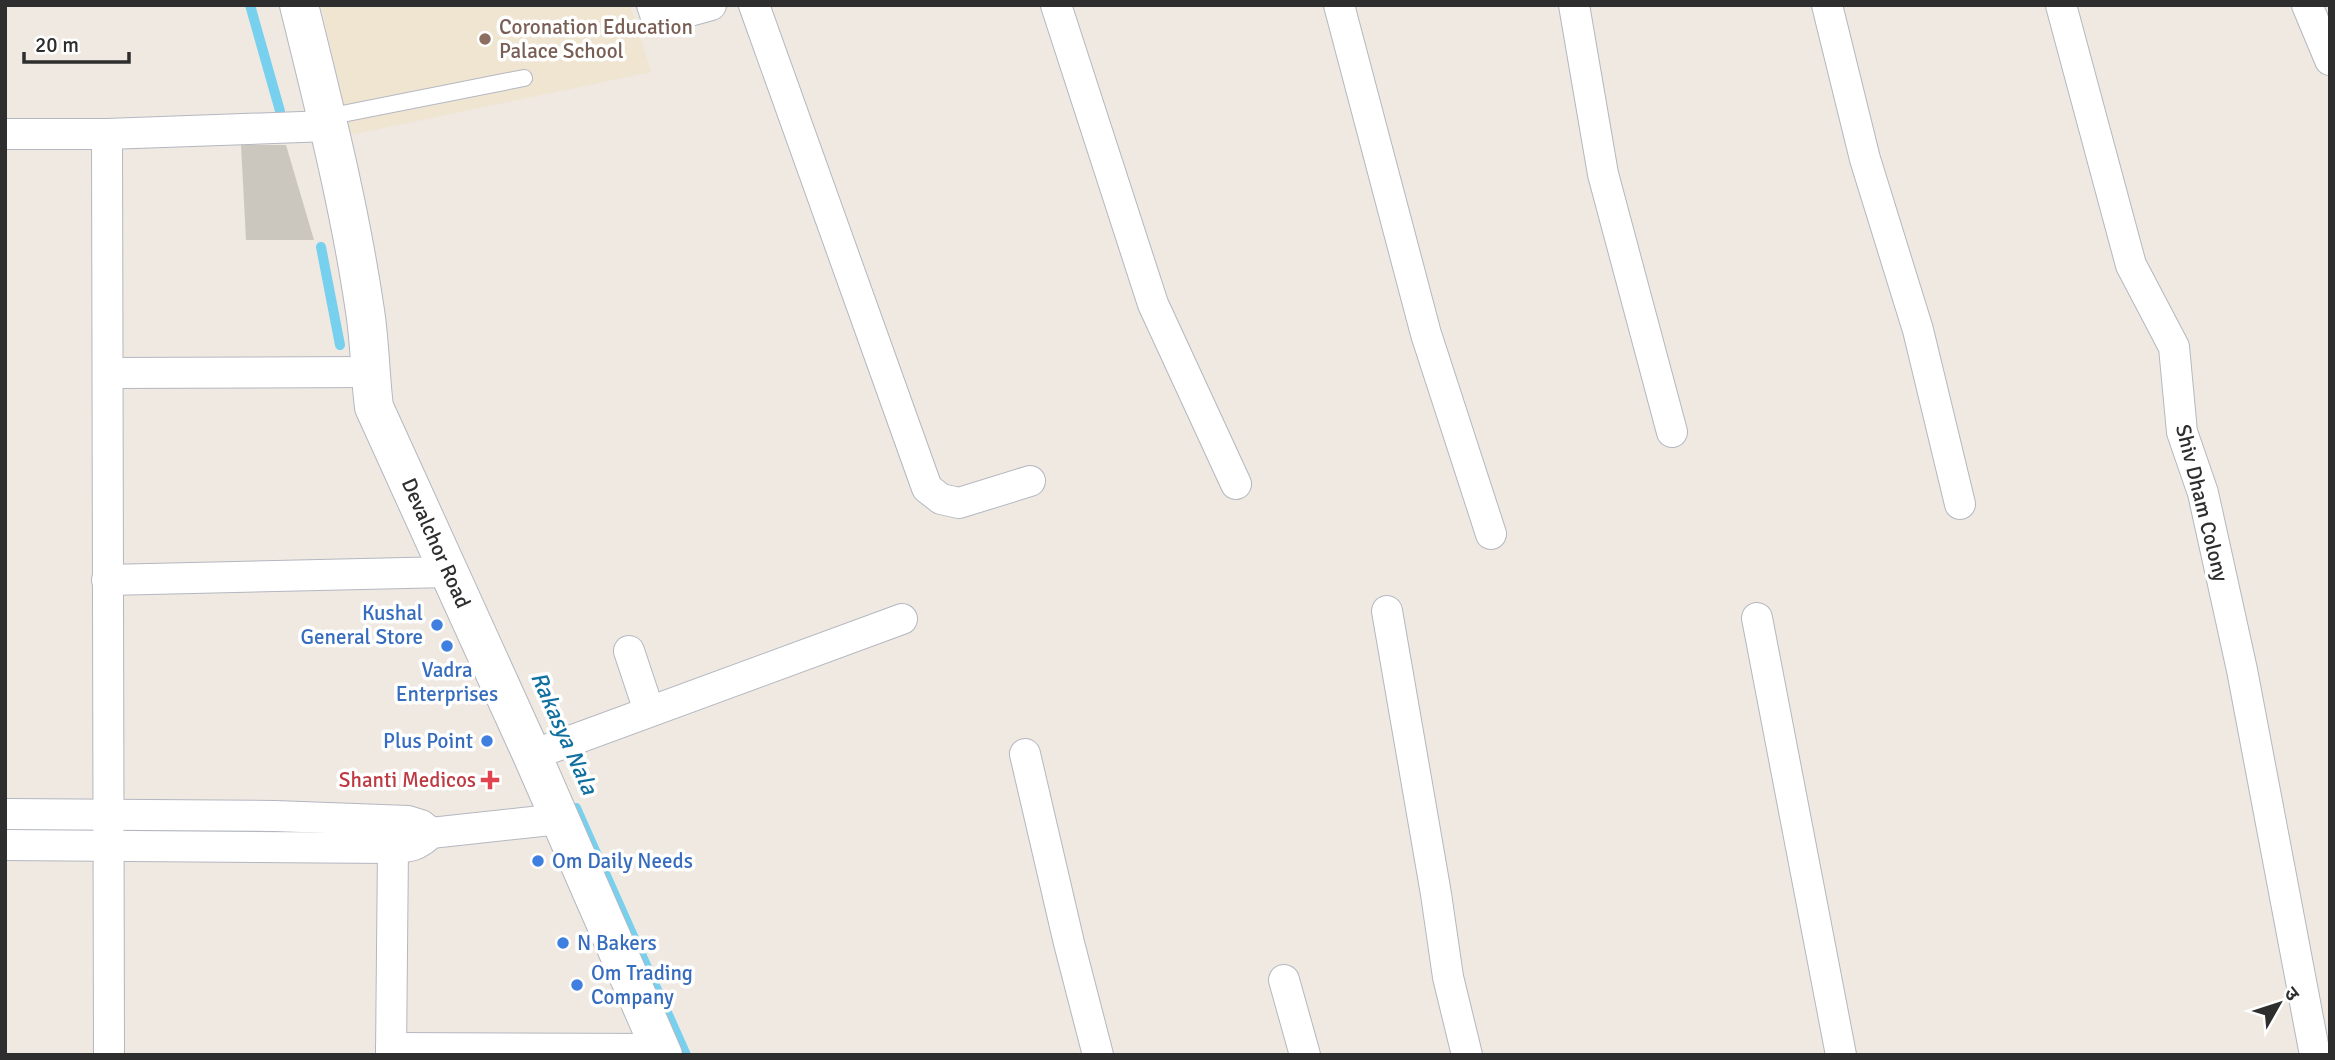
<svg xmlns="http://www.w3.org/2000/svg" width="2335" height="1060" font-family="Signika,'Noto Sans Devanagari',sans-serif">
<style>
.education{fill:#efe5d1}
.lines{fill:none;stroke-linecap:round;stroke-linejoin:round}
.stream{stroke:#77d0ee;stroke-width:10}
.building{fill:#cbc7bf}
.service-casing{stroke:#b4b7c1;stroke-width:18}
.minor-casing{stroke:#b4b7c1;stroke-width:32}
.secondary-casing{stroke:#b4b7c1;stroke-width:40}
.service{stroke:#fff;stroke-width:16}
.minor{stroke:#fff;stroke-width:30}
.secondary{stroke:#fff;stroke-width:38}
.education-dot{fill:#8d6e63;stroke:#fff;stroke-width:2.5}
.shop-dot{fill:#3f7fe0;stroke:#fff;stroke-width:2.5}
.health-dot{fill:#e0444e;stroke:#fff;stroke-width:2.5}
.labels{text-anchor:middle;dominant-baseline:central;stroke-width:7;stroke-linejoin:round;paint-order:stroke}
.education-label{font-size:21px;fill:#785e54;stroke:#fff;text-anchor:start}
.street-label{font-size:21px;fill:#2e2e2e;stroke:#fff}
.shop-label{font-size:21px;fill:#366cbe;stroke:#fff;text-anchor:start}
.health-label{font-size:21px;fill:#be3a42;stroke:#fff;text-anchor:end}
.water-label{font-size:23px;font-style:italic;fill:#1070a0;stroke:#fff}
</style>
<rect width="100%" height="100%" fill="#efe9e1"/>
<!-- education -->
<path class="education" d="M321,5H630L651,72L350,135Z"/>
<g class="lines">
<!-- stream -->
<g class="stream">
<path d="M250,5L280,111"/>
<path d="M321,247L340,345"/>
<path d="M576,808L686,1055"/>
</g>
</g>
<!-- building -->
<path class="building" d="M241,145H286L314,240H246Z"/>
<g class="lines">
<defs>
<path id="service" d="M327,117L524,78"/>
<g id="minor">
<path d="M652,5L657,20L711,5"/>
<path d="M754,5L927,488L941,499L959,503L1030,481"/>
<path d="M1056,5L1153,304L1236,484"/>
<path d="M1339,5L1426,334L1491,534"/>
<path d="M1574,5L1603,174L1672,432"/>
<path d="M1827,5L1865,159L1918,330L1960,504"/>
<path d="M2061,5L2131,265L2174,347L2182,432L2203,493L2242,670L2315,1055"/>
<path d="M2307,5L2330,60"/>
<path d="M5,134H107L329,126"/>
<path d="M107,134L109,1055"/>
<path d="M108,373L369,372"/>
<path d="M107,580L449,572"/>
<path d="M1387,611L1436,894L1448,977L1467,1055"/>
<path d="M1757,618L1841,1055"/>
<path d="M629,651L649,711"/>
<path d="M1025,754L1069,943L1098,1055"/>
<path d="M532,755L902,619"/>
<path d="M5,814L275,816L408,821L421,825L431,833"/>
<path d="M5,845L393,848C410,847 418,846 431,833L560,819"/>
<path d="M1284,980L1305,1055"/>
<path d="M391,1048L661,1049"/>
<path d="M391,1055L393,848"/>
</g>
<path id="secondary" d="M299,5C324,106 350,208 365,311C370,343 370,375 374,407L532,755L663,1055"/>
</defs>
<!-- service casing -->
<use href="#service" class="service-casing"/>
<!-- minor casing -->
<use href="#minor" class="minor-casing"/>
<!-- secondary casing -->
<use href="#secondary" class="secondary-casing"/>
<!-- service -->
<use href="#service" class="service"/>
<!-- minor -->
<use href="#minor" class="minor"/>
<!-- secondary -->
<use href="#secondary" class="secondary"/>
</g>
<!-- markers -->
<circle class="education-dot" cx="485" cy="39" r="7"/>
<g class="shop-dot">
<circle cx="437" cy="625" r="7"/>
<circle cx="447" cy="646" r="7"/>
<circle cx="487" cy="741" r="7"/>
<circle cx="538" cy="861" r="7"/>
<circle cx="563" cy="943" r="7"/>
<circle cx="577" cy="985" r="7"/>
</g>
<path class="health-dot" d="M486.5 769.5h7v7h7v7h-7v7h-7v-7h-7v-7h7z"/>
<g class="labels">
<!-- education labels -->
<g class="education-label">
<text x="499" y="27">Coronation Education<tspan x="499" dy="24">Palace School</tspan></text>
</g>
<!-- street labels -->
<g class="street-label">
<text transform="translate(2202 503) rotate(76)">Shiv Dham Colony</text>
<text transform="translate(436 543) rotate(66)">Devalchor Road</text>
</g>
<!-- shop labels -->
<g class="shop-label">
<text x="423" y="613" text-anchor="end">Kushal<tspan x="423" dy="24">General Store</tspan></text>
<text x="447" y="670" text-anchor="middle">Vadra<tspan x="447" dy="24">Enterprises</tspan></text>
<text x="473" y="741" text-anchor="end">Plus Point</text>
<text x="552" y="861">Om Daily Needs</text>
<text x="577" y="943">N Bakers</text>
<text x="591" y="973">Om Trading<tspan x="591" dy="24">Company</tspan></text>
</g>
<!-- health labels -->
<g class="health-label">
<text x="476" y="780">Shanti Medicos</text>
</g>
<!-- water labels -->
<g class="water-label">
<text transform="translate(564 733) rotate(66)">Rakasya Nala</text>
</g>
</g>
<!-- border -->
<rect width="2335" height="1060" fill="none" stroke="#2e2e2e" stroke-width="14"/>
<!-- north arrow -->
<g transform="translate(2279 1004) rotate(51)" stroke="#ffffff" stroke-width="5" paint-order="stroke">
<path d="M0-5L12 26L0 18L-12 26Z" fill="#2e2e2e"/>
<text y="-10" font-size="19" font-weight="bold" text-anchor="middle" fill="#2e2e2e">उ</text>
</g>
<!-- scale -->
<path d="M24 52v10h105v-10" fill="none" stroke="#2e2e2e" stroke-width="3.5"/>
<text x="35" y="52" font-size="21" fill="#2e2e2e" stroke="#ffffff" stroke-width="5" paint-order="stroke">20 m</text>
</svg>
